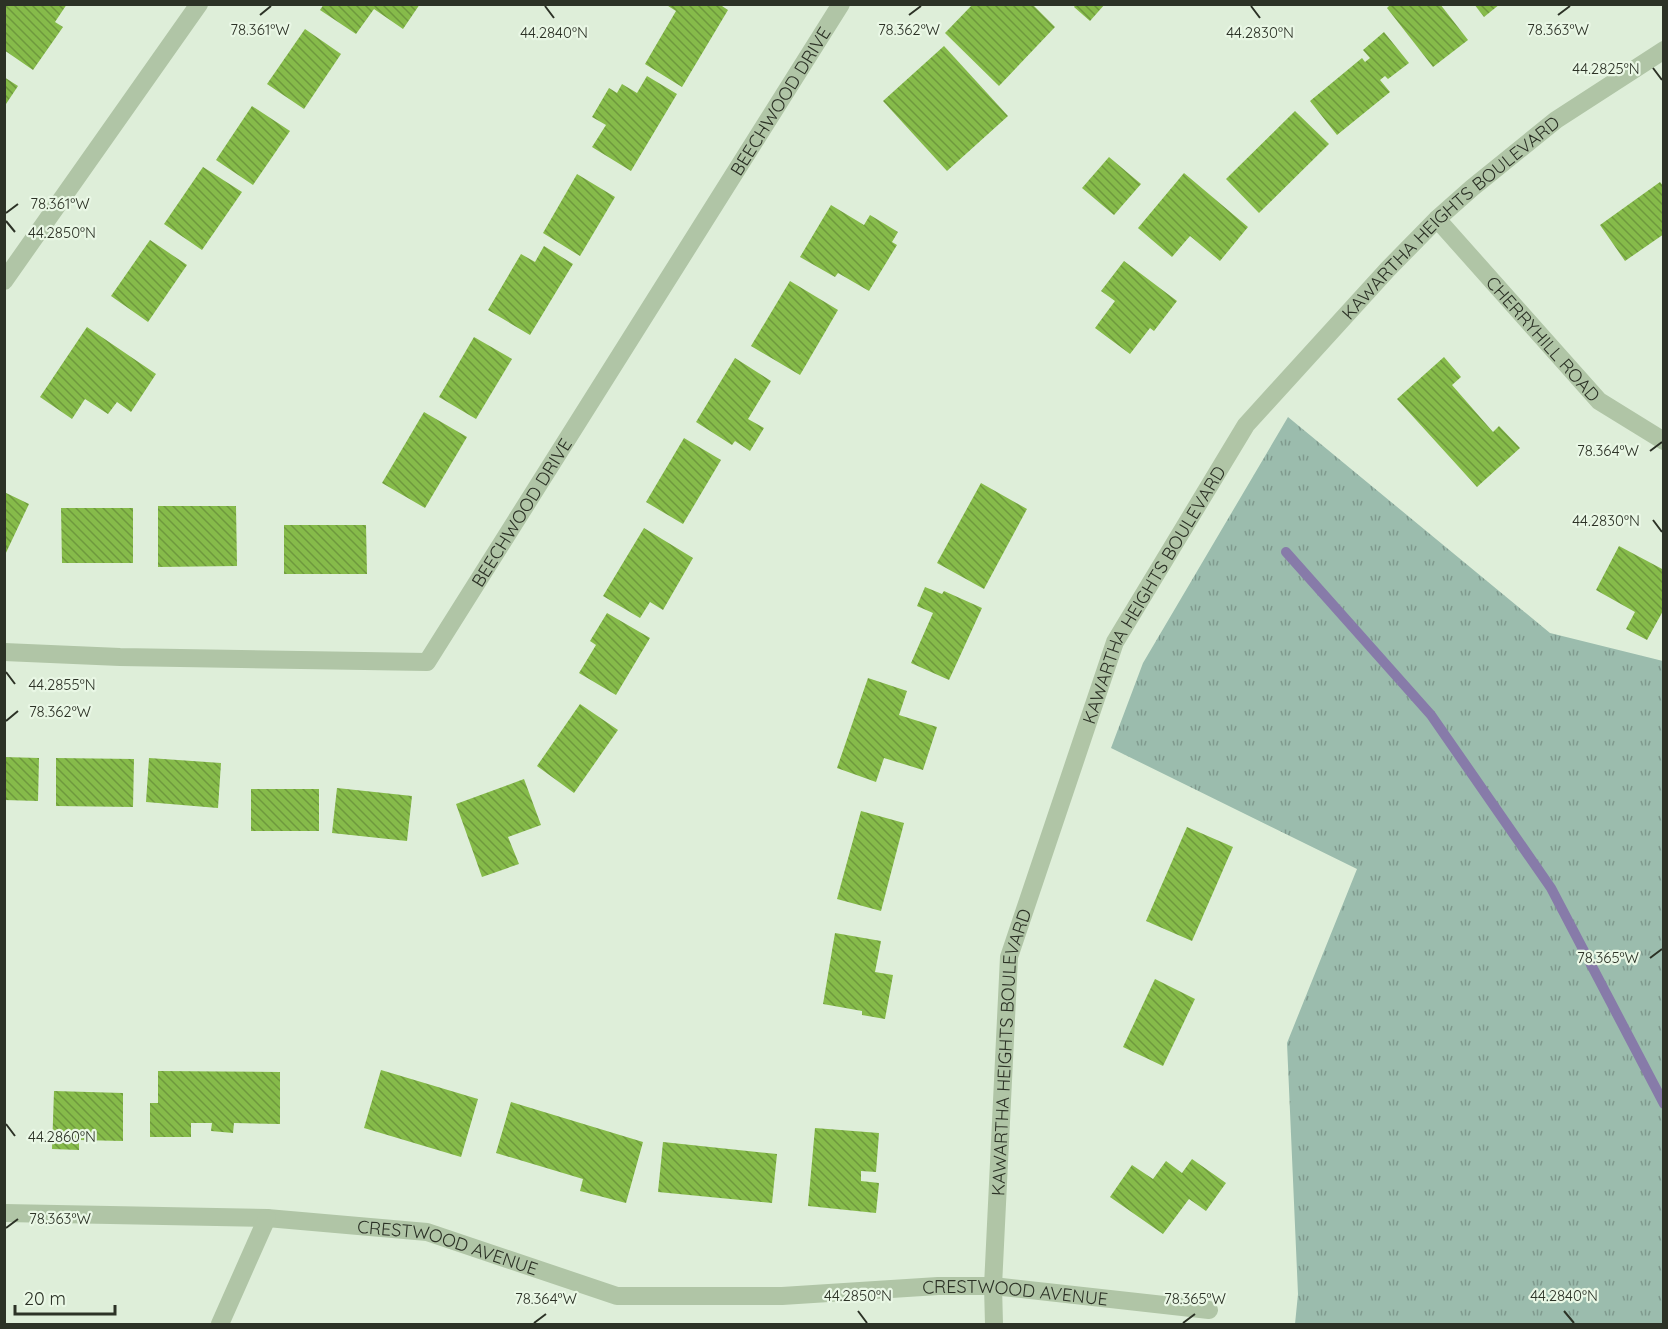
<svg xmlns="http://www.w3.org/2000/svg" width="1668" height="1329" font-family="Quicksand,sans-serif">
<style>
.park{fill:url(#park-tufts)}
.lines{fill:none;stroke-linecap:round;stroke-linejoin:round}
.stream{stroke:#877ba9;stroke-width:10}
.building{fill:url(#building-back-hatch)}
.minor{stroke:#b0c5a6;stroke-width:18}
.ticks{fill:none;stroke:#2c3226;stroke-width:2}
.labels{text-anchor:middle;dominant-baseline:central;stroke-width:4.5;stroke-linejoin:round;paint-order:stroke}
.street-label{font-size:18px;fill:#2c3226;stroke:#e9f7e5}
.ticks-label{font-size:15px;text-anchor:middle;fill:#2c3226;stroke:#e9f7e5;stroke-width:4.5;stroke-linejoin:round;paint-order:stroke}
</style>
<defs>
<pattern id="park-tufts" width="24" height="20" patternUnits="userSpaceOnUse" patternTransform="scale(1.5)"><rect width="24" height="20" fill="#9bbcad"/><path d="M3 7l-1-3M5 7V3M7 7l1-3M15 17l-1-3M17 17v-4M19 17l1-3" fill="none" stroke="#7f998d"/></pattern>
<pattern id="building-back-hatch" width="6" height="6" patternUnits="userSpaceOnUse" patternTransform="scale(1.5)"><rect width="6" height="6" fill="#86bb4a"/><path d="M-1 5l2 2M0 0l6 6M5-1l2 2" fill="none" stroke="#6e993d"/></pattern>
</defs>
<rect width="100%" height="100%" fill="#deeed9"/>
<!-- park -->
<path class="park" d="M1288,417L1550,633L1663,661V1324H1295L1298,1294L1287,1043L1357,869L1111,748L1143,663Z"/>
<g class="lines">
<!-- stream -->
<path class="stream" d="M1286,552L1431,715L1551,888L1664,1104"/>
</g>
<!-- building -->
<g class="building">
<path d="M4,4H67L55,22L63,27L33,70L4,50Z"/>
<path d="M324,4H420L403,29L374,9L356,34L320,10Z"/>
<path d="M665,4H719L728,10L682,87L645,64L676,11Z"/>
<path d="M973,4H1032L1055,27L999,86L945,33Z"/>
<path d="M1076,4H1105L1090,21L1074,7Z"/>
<path d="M1391,4H1440L1468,40L1433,67L1387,8Z"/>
<path d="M1474,4H1500L1484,17Z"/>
<path d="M305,29L341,54L304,109L267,84Z"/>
<path d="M1384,32L1409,63L1388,79L1385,76L1380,80L1390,92L1337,135L1310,101L1362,58L1365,62L1370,58L1363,50Z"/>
<path d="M944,46L1008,116L947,171L883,101Z"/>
<path d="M647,76L677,94L631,171L592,147L606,125L592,117L609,88L617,93L622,84L637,93Z"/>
<path d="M4,77L18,86L4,107Z"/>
<path d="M252,106L290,131L253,185L216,160Z"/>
<path d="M1295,111L1329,144L1259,213L1226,179Z"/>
<path d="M1109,157L1141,184L1114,215L1082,188Z"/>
<path d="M203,167L242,192L202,250L164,224Z"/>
<path d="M1184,173L1248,227L1220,261L1190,236L1172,257L1138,228Z"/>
<path d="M577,174L615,197L580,256L543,233Z"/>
<path d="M1660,182L1664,187V234L1625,261L1600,225Z"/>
<path d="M831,205L864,225L870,215L898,232L892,242L897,245L869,291L838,273L835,277L800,257Z"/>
<path d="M150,240L187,265L148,322L111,296Z"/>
<path d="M544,246L573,264L530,335L488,310L521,254L535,262Z"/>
<path d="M1124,261L1177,301L1154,331L1150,328L1130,354L1095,328L1115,301L1101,291Z"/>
<path d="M790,281L838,310L800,375L751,346Z"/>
<path d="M87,327L156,374L131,412L117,402L108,414L85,399L72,419L40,397Z"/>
<path d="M474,337L512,359L476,419L439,397Z"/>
<path d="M1444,357L1461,377L1452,385L1493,432L1499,426L1520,448L1477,487L1397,399Z"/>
<path d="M735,358L771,381L748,419L764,428L750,451L735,441L732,445L696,422Z"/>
<path d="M424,412L467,437L425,508L382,483Z"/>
<path d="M684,438L721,460L683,524L646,502Z"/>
<path d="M981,483L1027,509L984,589L937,563Z"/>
<path d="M4,492L29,504L4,557Z"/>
<path d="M158,506H236L237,566L158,567Z"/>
<path d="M61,508H133V563H62Z"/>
<path d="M284,525H366L367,574H284Z"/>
<path d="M644,528L693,558L663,610L650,602L640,618L603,596Z"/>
<path d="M1619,546L1664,570V609L1647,640L1626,629L1635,612L1596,590Z"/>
<path d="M925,587L942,594L944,591L982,608L949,680L911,663L933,613L917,606Z"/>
<path d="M607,613L650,638L616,695L579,673L596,645L590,641Z"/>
<path d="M868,678L907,691L899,715L937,727L923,770L884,758L876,782L837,768Z"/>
<path d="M580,704L618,730L574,793L537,766Z"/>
<path d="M4,757L39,758L38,801L4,800Z"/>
<path d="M56,758L134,759L133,807L56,806Z"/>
<path d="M149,758L221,763L218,808L146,802Z"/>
<path d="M524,779L541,825L508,837L519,864L482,877L456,804Z"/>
<path d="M337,788L412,796L407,841L332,833Z"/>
<rect x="251" y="789" width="68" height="42"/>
<path d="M861,811L904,823L881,911L837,899Z"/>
<path d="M1187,827L1233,847L1192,941L1146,921Z"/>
<path d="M835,933L881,941L875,972L893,975L885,1019L862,1015V1011L823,1004Z"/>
<path d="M1155,979L1195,999L1163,1066L1123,1047Z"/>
<path d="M381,1070L478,1099L461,1157L364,1128Z"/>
<path d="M158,1071L280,1072V1124L234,1123L233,1133L211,1131L212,1123H191V1137H150V1103H158Z"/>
<path d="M54,1091L123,1093V1141L79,1140V1150L52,1149Z"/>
<path d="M511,1102L643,1142L626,1203L580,1191L583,1179L496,1153Z"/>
<path d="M815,1128L879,1133L876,1172L861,1171V1181L879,1183L876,1213L808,1206Z"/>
<path d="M663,1142L777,1154L772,1203L658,1192Z"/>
<path d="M1192,1159L1226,1183L1206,1211L1189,1199L1163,1234L1110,1197L1132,1165L1153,1179L1166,1161L1182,1173Z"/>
</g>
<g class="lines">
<!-- minor -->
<g class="minor">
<path id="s1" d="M1437,219L1599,401L1664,441"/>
<path d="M4,281L199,4"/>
<path id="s2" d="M4,652L120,657L427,662L841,4"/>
<path id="s3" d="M4,1213L267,1218L427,1232L617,1296H782L938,1286H993L1209,1310"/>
<path d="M220,1324L267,1218"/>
<path id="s4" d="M994,1324L993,1286L1009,957L1115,642L1246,425L1388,269L1437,219L1472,188L1556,120L1664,50"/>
</g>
</g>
<!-- ticks -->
<path class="ticks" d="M545,6L554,18M1251,6L1260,18M260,15L271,6M909,15L921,6M1558,15L1570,6M1653,68L1662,80M6,213L18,204M6,221L15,232M1650,451L1662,442M1653,520L1662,532M6,672L15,684M6,721L18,711M1650,958L1662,949M6,1124L15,1136M6,1228L18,1219M858,1311L867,1323M1564,1311L1574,1323M534,1323L546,1314M1183,1323L1195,1314"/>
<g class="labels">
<!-- street labels -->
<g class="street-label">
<text stroke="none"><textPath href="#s2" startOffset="1086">BEECHWOOD DRIVE</textPath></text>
<text stroke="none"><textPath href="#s4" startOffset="1245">KAWARTHA HEIGHTS BOULEVARD</textPath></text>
<text stroke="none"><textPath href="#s1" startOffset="160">CHERRYHILL ROAD</textPath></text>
<text stroke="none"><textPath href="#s2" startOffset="600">BEECHWOOD DRIVE</textPath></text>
<text stroke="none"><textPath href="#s4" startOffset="759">KAWARTHA HEIGHTS BOULEVARD</textPath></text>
<text stroke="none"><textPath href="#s4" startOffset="273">KAWARTHA HEIGHTS BOULEVARD</textPath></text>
<text stroke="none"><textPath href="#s3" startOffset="447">CRESTWOOD AVENUE</textPath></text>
<text stroke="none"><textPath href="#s3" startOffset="1023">CRESTWOOD AVENUE</textPath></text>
</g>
</g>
<g class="ticks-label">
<text x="260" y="35">78.361°W</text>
<text x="909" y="35">78.362°W</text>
<text x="1558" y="35">78.363°W</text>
<text x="554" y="38">44.2840°N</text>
<text x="1260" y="38">44.2830°N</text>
<text x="1606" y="74">44.2825°N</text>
<text x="60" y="209">78.361°W</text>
<text x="62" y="238">44.2850°N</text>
<text x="1608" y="456">78.364°W</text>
<text x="1606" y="526">44.2830°N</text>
<text x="62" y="690">44.2855°N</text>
<text x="60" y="717">78.362°W</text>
<text x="1608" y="963">78.365°W</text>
<text x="62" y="1142">44.2860°N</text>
<text x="60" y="1224">78.363°W</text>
<text x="858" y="1301">44.2850°N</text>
<text x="1564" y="1301">44.2840°N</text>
<text x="546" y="1304">78.364°W</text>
<text x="1195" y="1304">78.365°W</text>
</g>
<!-- border -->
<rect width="1668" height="1329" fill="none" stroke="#2c3226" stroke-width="12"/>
<!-- scale -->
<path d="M15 1305v9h100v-9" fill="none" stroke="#2c3226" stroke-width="3"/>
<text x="24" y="1305" font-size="18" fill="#2c3226" stroke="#e9f7e5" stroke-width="4.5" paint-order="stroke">20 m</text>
</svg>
